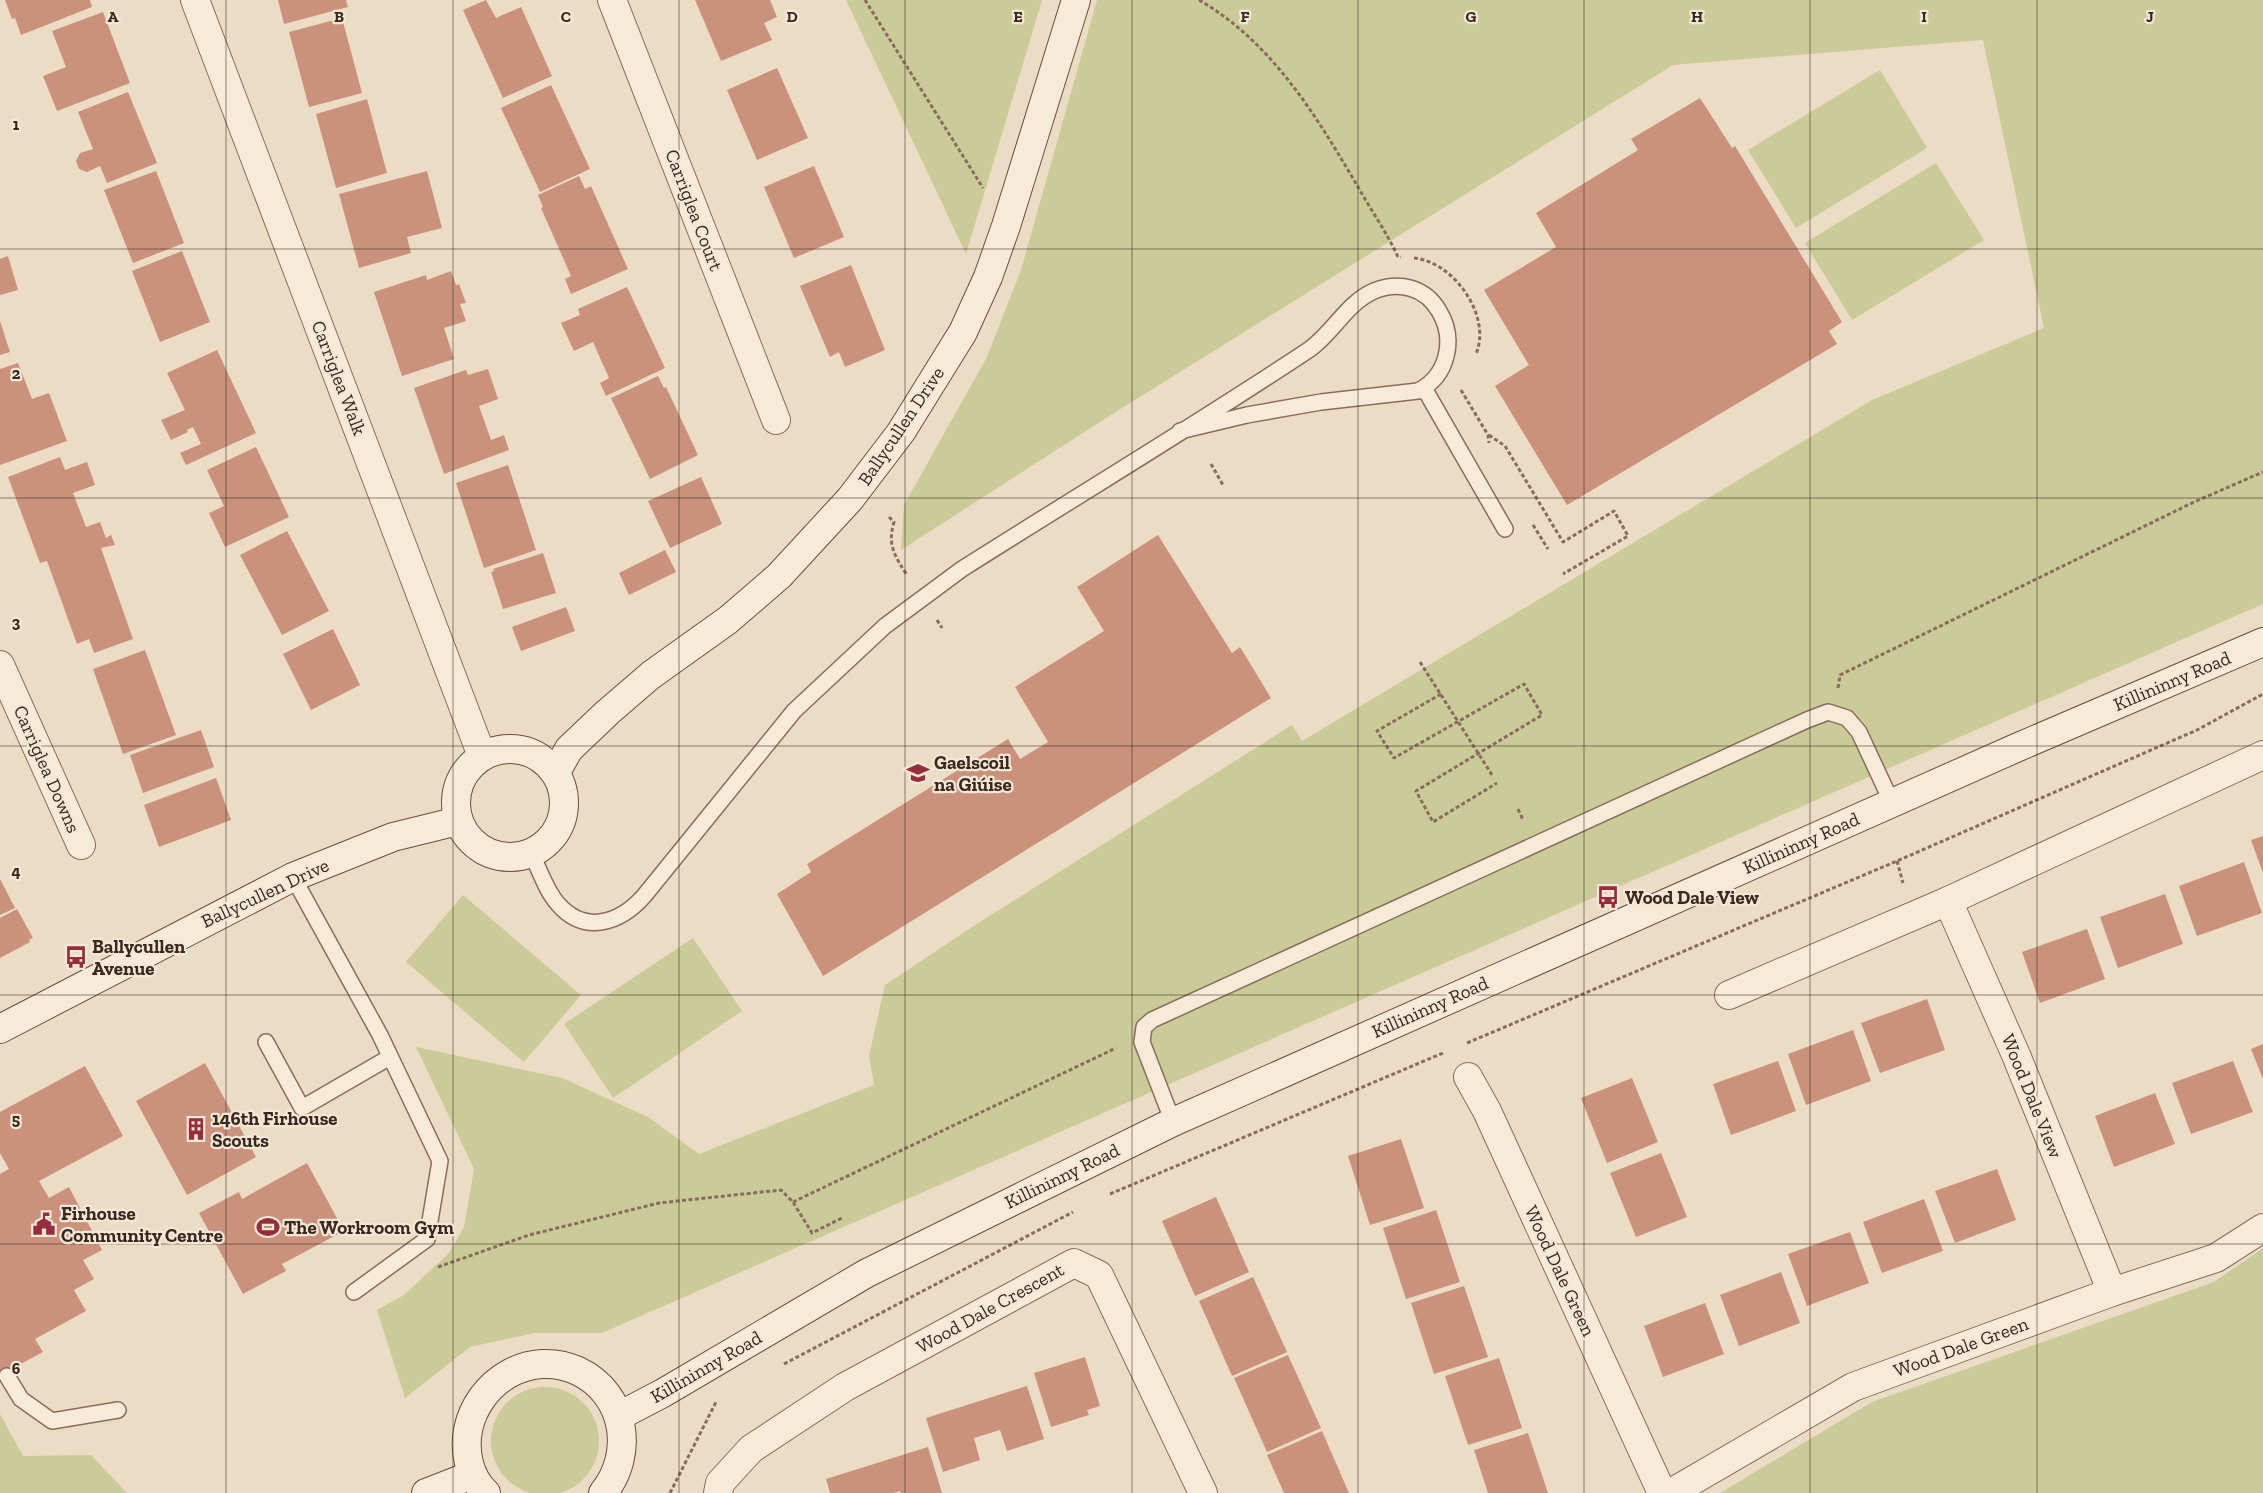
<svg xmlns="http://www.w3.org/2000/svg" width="2263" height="1493" font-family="'Zilla Slab',serif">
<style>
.green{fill:#cbca99}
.building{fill:#ca927c}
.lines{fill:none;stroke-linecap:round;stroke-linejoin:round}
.lane-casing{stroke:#886d5c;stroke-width:18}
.street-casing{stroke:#886d5c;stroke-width:30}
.secondary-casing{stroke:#6a4e3f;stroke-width:30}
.path{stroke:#886d5c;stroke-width:3;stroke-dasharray:4 2.5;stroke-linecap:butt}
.lane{stroke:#f8ead8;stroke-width:15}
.street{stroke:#f8ead8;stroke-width:28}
.secondary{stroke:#f8ead8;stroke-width:28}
.grid{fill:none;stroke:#38281f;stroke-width:1;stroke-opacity:0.55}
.labels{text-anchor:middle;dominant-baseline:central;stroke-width:4.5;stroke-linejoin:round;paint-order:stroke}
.street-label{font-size:19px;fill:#38281f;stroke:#f5e7d5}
.poi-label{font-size:19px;font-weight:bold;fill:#38281f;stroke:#f5e7d5;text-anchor:start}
.grid-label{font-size:16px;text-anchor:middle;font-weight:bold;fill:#38281f;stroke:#f5e7d5;stroke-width:4.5;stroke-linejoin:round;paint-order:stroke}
</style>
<rect width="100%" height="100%" fill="#eddcc5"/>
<!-- green -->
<g class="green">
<path d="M846,0H1042L966,254Z"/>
<path d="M1097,0H2263V604L602,1333H534L470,1347L405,1398L377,1310L404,1295L449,1253L464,1227L474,1169L416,1047L562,1078L648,1117L699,1154L874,1085L869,1056L885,985L972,927L1292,725L1302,741L1872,400L2044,328L1983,40L1673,65L1106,418L901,550L904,505L987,357L1021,270Z"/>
<path d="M1880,70L1927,148L1796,228L1748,150Z"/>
<path d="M1936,163L1984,240L1852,320L1805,243Z"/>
<path d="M463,895L581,995L524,1062L406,962Z"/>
<path d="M693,938L742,1011L613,1098L564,1024Z"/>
<path d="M2263,1248V1493H1720L1872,1402L2214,1282Z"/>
<circle cx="545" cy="1441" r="54"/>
<path d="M0,1414L23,1456L91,1455L127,1493H0Z"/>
</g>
<!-- building -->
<g class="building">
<path d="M5,0H90L92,7L21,35L15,18L12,19Z"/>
<path d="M278,0H346L348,7L284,24Z"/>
<path d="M486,0L496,18L521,7L552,76L503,98L463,10Z"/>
<path d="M695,0H770L777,17L764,23L772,40L721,61Z"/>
<path d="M103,12L130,83L57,111L43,76L66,67L52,31Z"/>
<path d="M342,18L362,93L309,107L289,32Z"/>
<path d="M777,68L808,138L757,160L727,90Z"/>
<path d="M551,85L590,169L540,192L501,108Z"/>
<path d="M128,92L157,163L107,183L100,166L87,172L79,169L76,161L80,153L93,149L78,112Z"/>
<path d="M1700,98L1732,148L1735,146L1842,322L1829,331L1837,344L1567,505L1495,386L1529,365L1484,290L1556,247L1536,213L1638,150L1631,139Z"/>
<path d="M367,99L387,173L336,188L316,114Z"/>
<path d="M814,166L844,237L794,258L764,187Z"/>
<path d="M156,171L184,243L133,263L104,190Z"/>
<path d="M427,171L442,228L407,237L411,253L359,268L339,194Z"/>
<path d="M579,176L585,189L591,186L628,269L571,294L565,279L571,276L541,208L543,207L538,195Z"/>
<path d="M182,251L210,322L160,342L132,271Z"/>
<path d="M8,256L18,290L0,295V259Z"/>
<path d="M851,265L885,350L845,367L839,352L830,357L800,286Z"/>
<path d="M451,271L456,285L459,284L466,303L460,304L466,321L444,328L454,359L402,376L374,292L426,275L427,280Z"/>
<path d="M627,287L665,368L606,396L600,383L609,378L593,342L574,351L561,323L580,315L578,309Z"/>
<path d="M0,321L10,352L0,355Z"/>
<path d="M217,350L256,433L186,465L180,453L201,444L193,427L187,430L188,432L171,440L161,420L185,410L167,373Z"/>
<path d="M18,363L32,399L49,393L67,441L0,465V369Z"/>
<path d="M488,369L498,399L479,406L491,440L504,435L509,450L444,474L414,388L466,370L468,375Z"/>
<path d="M658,376L664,388L666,387L698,455L650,479L611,398Z"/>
<path d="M256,447L289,517L225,547L209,513L224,506L207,470Z"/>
<path d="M60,457L65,470L87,462L95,485L73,493L86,527L100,522L106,538L111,535L115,545L101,548L133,639L94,653L89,639L77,644L47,561L40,563L8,477Z"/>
<path d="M508,465L536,550L484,568L456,483Z"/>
<path d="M701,477L722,524L670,548L648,501Z"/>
<path d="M287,531L329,611L282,635L240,555Z"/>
<path d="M1158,535L1232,653L1240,647L1271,698L823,976L777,894L811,872L807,864L1008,739L1020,759L1048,742L1015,687L1104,631L1077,587Z"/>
<path d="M665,550L676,572L629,595L619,573Z"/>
<path d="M543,553L556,593L503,609L491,572L494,571L493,569Z"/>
<path d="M566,607L575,631L521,651L512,627Z"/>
<path d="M333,629L360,685L311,710L283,654Z"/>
<path d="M145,650L176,735L123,754L93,669Z"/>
<path d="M201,730L214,767L143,793L130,755Z"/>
<path d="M216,778L231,820L159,847L144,805Z"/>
<path d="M2263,836V873L2251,840Z"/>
<path d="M2244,862L2262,913L2197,936L2179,886Z"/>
<path d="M0,879L15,908L0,915Z"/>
<path d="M2165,894L2183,944L2118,968L2100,917Z"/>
<path d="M17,909L33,938L29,940L30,942L0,958V918Z"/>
<path d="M2087,929L2105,979L2040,1003L2022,952Z"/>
<path d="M1927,999L1945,1050L1880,1073L1861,1023Z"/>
<path d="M1853,1030L1871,1081L1806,1105L1788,1054Z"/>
<path d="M2263,1044V1079L2251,1049Z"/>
<path d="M1778,1061L1796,1111L1731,1135L1713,1084Z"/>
<path d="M2233,1061L2253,1112L2191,1134L2172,1083Z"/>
<path d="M205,1063L256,1157L187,1195L136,1101Z"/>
<path d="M85,1066L123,1136L39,1181L49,1198L69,1187L102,1250L83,1260L94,1279L74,1290L86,1311L35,1339L43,1352L0,1375V1174L9,1169L0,1153V1112Z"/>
<path d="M1632,1078L1658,1142L1607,1163L1581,1098Z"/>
<path d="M2155,1093L2175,1144L2114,1167L2095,1116Z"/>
<path d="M1401,1139L1424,1208L1370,1225L1348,1156Z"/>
<path d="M1661,1153L1687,1217L1636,1237L1610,1173Z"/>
<path d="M307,1163L344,1231L282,1264L286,1271L243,1294L199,1213L239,1192L242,1199Z"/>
<path d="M1997,1169L2016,1220L1955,1243L1935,1191Z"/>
<path d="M1216,1197L1249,1272L1195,1296L1162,1221Z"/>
<path d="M1924,1199L1943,1251L1882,1273L1863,1222Z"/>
<path d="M1436,1210L1460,1282L1406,1299L1383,1228Z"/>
<path d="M1850,1232L1869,1283L1807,1306L1788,1254Z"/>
<path d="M1781,1272L1800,1323L1739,1346L1720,1295Z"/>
<path d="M1253,1277L1287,1352L1232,1376L1199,1301Z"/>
<path d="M1464,1286L1488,1357L1434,1374L1411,1303Z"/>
<path d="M1705,1303L1724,1354L1663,1377L1644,1326Z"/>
<path d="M1288,1355L1321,1428L1267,1452L1234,1378Z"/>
<path d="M1085,1357L1100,1406L1087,1410L1089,1415L1051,1427L1034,1373Z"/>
<path d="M1499,1358L1522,1428L1468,1445L1445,1376Z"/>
<path d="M1027,1386L1044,1439L1007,1451L1000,1430L974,1438L980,1460L943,1472L926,1418Z"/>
<path d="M1322,1431L1349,1493H1284L1267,1455Z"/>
<path d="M1528,1433L1548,1493H1488L1474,1450Z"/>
<path d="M928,1447L942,1493H901L900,1491L894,1493H830L826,1479Z"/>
</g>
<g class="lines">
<defs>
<g id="lane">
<path d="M1424,388L1505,529"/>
<path d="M531,853C539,868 546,891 558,904C585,935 620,923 644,896L794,711L885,626L962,569C1077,496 1194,426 1307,351C1332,335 1346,303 1374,291C1399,281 1425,287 1439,311C1456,339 1448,376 1418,391L1321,402L1247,415L1180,431"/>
<path d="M293,877L380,1035L440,1161L427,1239L354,1292"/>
<path d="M266,1042L302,1108L390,1057"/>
<path d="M1173,1122L1142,1042L1144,1027L1152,1020L1807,720L1828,712L1847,718L1859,732L1892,803"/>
<path d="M7,1376L21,1399L52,1421L118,1410"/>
</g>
<g id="street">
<path d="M195,0L482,756"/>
<path d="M612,0L776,420"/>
<path d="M0,665L81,845"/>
<path d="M1948,901L2016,1055L2112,1292"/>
<path d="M1729,995L1948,901L2263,755"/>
<path d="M1468,1077L1487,1111L1662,1493"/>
<path d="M718,1493L720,1483L751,1449L845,1387L1074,1263L1099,1275L1203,1493"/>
<path d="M1671,1493L1853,1387L2112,1292L2216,1258L2263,1228"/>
</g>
<g id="secondary">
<circle cx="510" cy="803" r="54"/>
<path d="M556,772L569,749L608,712L651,675L728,620L779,576L850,499L901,432L963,332L988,277L1006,226L1076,0"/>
<path d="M0,1029L293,877L393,837L458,821"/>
<path d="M619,1416L663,1393L867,1273L1173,1122L2016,748L2263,642"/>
<path d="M426,1493L472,1475"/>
<path d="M486,1493C469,1477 464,1452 468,1430C478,1381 530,1349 578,1371C626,1394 635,1454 603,1493"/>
</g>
</defs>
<!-- lane casing -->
<use href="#lane" class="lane-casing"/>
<!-- street casing -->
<use href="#street" class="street-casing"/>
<!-- secondary casing -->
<use href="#secondary" class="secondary-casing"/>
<!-- path -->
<g class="path">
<path d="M865,0L983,188"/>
<path d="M1199,0C1272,42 1317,117 1358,187C1371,210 1387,233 1398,257H1401"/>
<path d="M1414,258C1454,262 1492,316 1476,354"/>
<path d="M1461,390L1488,435L1489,443"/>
<path d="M1489,435L1505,446L1563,542L1614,511L1628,536L1563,574"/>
<path d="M1211,464L1223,485"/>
<path d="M889,517L894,522C887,544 895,557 907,575"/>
<path d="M1533,525L1548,549"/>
<path d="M937,620L942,628"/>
<path d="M1420,662L1492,775"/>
<path d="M1838,688L1840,675L2194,502L2263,472"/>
<path d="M1441,694L1377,731L1394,758L1524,684L1542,715L1416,791L1433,822L1497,783"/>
<path d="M1518,809L1523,820"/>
<path d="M1897,861L1903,883"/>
<path d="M1467,1043L1897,861L2197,730L2263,694"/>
<path d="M1110,1194L1443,1053"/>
<path d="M793,1202L1116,1048"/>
<path d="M438,1267L529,1235L659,1203L781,1190L793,1202L812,1233L842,1218"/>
<path d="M784,1364L1073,1212"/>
<path d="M670,1493L716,1402"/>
</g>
<!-- lane -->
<use href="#lane" class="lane"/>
<!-- street -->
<use href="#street" class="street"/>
<!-- secondary -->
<use href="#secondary" class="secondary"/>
</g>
<!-- grid -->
<path class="grid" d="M226,0V1493M453,0V1493M679,0V1493M905,0V1493M1132,0V1493M1358,0V1493M1584,0V1493M1810,0V1493M2037,0V1493M0,249H2263M0,498H2263M0,746H2263M0,995H2263M0,1244H2263"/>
<!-- icons -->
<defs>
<symbol id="school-bare" viewBox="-9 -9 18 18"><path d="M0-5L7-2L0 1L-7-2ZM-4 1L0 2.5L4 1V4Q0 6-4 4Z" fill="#952d3d" stroke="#f5e7d5" stroke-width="2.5" paint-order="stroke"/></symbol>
<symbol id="bus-bare" viewBox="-9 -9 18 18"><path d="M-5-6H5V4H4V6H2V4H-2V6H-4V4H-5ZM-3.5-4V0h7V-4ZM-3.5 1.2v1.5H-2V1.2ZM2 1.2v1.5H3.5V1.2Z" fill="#952d3d" stroke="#f5e7d5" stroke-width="2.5" paint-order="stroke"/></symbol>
<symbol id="building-bare" viewBox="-9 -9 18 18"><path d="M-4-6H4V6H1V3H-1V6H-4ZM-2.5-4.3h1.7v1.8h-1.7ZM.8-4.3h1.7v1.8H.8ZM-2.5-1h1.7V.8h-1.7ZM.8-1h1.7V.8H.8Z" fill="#952d3d" stroke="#f5e7d5" stroke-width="2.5" paint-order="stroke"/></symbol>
<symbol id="civic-bare" viewBox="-9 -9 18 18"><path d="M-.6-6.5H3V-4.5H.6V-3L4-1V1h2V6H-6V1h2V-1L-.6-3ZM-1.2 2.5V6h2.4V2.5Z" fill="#952d3d" stroke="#f5e7d5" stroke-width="2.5" paint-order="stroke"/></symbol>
<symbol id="stadium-bare" viewBox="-9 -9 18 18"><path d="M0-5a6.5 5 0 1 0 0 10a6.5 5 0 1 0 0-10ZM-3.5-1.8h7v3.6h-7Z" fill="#952d3d" stroke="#f5e7d5" stroke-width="2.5" paint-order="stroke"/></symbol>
</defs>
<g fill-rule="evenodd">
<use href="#school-bare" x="902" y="757" width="32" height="32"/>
<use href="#bus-bare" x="1592" y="881" width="32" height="32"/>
<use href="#bus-bare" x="60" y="941" width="32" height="32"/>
<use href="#building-bare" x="180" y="1113" width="32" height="32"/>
<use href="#civic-bare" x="28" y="1208" width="32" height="32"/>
<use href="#stadium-bare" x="252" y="1211" width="32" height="32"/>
</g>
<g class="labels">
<!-- street labels -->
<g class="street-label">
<text transform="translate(694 210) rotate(69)">Carriglea Court</text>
<text transform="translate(339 378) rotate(69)">Carriglea Walk</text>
<text transform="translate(901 426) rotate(-56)">Ballycullen Drive</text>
<text transform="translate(2172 681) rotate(-23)">Killininny Road</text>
<text transform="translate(47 769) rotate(66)">Carriglea Downs</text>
<text transform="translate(1801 843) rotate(-24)">Killininny Road</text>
<text transform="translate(265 893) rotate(-25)">Ballycullen Drive</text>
<text transform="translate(1430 1007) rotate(-24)">Killininny Road</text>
<text transform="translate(2032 1096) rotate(68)">Wood Dale View</text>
<text transform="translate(1062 1176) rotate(-26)">Killininny Road</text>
<text transform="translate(1560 1271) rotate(65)">Wood Dale Green</text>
<text transform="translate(990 1308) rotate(-29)">Wood Dale Crescent</text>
<text transform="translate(1961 1347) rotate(-20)">Wood Dale Green</text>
<text transform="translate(706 1367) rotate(-30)">Killininny Road</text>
</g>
<!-- poi labels -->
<g class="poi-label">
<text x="934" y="762">Gaelscoil<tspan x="934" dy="22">na Giúise</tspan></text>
<text x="1625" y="897">Wood Dale View</text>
<text x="92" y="946">Ballycullen<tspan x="92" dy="22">Avenue</tspan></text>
<text x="212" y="1118">146th Firhouse<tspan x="212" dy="22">Scouts</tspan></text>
<text x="61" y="1213">Firhouse<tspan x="61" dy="22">Community Centre</tspan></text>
<text x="284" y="1227">The Workroom Gym</text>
</g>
</g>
<g class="grid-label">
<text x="113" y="22">A</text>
<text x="339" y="22">B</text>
<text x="566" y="22">C</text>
<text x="792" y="22">D</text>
<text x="1018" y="22">E</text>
<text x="1245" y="22">F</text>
<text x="1471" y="22">G</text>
<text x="1697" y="22">H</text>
<text x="1924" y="22">I</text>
<text x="2150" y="22">J</text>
<text x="16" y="130">1</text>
<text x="16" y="379">2</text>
<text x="16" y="628">3</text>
<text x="16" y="877">4</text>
<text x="16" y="1125">5</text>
<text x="16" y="1374">6</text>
</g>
</svg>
